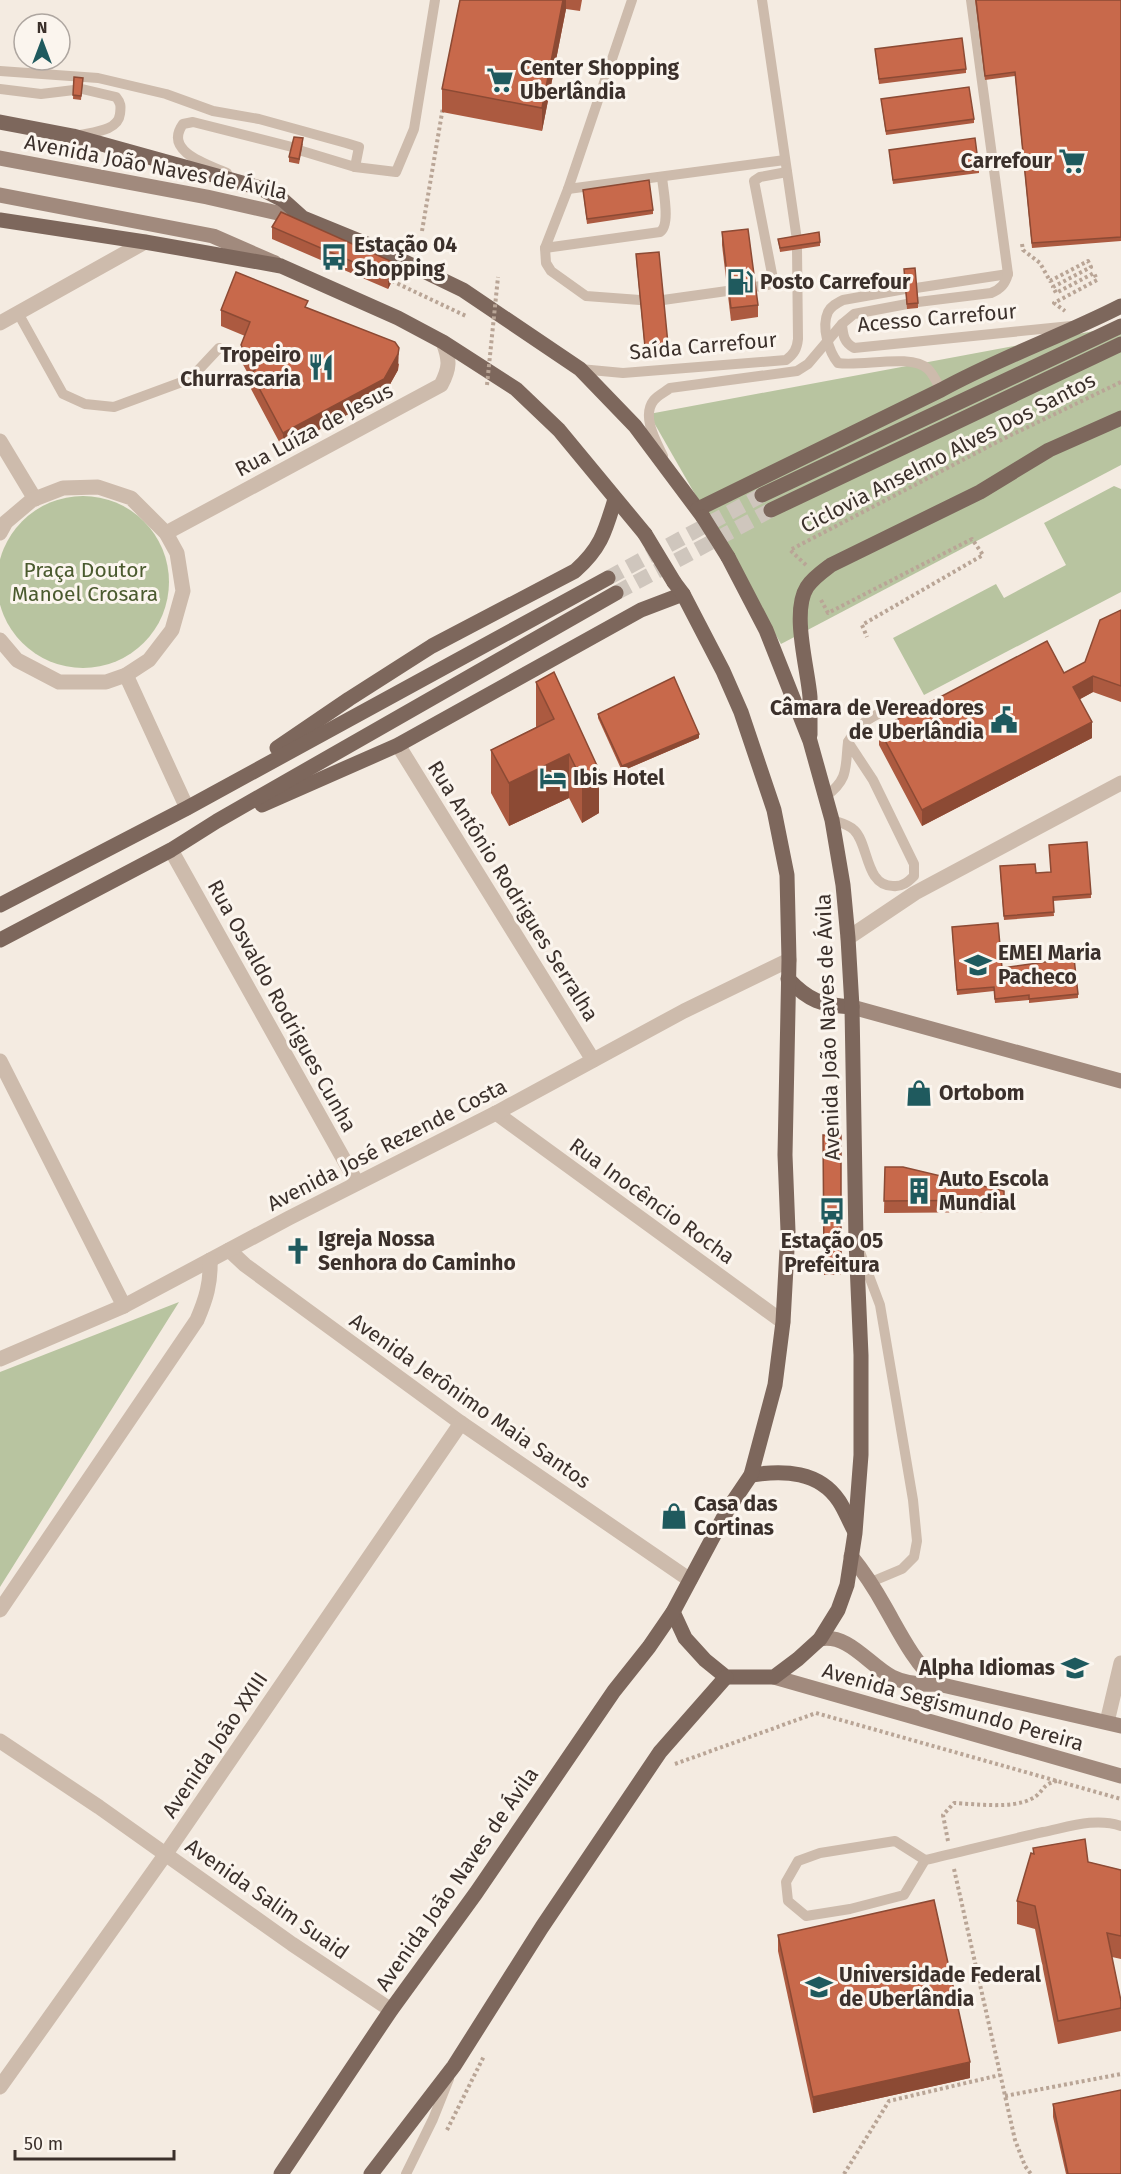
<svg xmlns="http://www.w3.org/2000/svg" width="1121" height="2174" font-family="'Fira Sans',sans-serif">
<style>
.green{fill:#b8c4a0}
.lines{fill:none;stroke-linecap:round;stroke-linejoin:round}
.primary-tunnel{stroke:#cfc6bd;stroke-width:15;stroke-dasharray:15 8;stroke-linecap:butt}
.path{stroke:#b9a596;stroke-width:4;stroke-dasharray:3 3;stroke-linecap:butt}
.lane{stroke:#cdbbac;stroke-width:10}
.street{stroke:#cdbbac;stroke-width:15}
.secondary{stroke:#a18a7d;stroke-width:15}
.primary{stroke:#7d675c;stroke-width:15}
.path-bridge{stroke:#b9a596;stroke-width:4;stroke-dasharray:3 3;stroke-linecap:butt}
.primary-bridge{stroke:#7d675c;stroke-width:15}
.wall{fill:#ac5a40}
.shaded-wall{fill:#8c4a34}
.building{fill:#c8694b;stroke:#8c4a34;stroke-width:1.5}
.labels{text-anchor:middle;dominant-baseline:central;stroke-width:6;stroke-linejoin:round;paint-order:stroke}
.poi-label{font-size:21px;font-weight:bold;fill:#3b302b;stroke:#fbf5ee;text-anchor:start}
.street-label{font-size:21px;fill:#3b302b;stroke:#fbf5ee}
.park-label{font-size:21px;fill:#4a5a2e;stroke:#fbf5ee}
</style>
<rect width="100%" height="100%" fill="#f4ebe1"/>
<!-- green -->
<g class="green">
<path d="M1121,326V465L781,644L649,414Z"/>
<path d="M1114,486L1121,489V592L924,695L893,638L996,584L1004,598L1066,565L1044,523Z"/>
<circle cx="83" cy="582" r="86"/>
<path d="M179,1302L0,1587V1372Z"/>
</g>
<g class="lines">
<!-- primary-tunnel -->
<g class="primary-tunnel">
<path d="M608,578L762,495"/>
<path d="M616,593L771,510"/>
</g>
<!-- path -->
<g class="path">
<path d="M422,231L443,107"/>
<path d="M1022,244L1023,250L1040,263L1050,281L1088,261L1091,267L1053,287L1056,293L1094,273L1097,280L1054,303L1065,311"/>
<path d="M392,281L466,316"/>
<path d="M806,565L790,550L1003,439L1121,382"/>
<path d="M821,600L828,613L972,539L983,555L862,625L867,637"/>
<path d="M675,1764L816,1713L1121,1799"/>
<path d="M948,1841L943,1815L954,1803C976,1804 1012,1809 1031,1799C1043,1794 1041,1784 1057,1781"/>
<path d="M954,1869L1015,2140L1025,2166L1031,2174"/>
<path d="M1005,2096L1121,2074"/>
<path d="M447,2130L484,2056"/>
<path d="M844,2174L889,2101L1000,2075"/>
</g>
<!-- lane -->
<g class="lane">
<path d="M632,0L568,189L545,248L546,263L551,271L586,296L640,300"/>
<path d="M762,0L797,240"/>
<path d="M0,71L98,78L166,94L213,111L259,119L346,143L359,147L355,167"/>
<path d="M0,89L41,94L74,90"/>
<path d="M76,136C90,132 118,132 120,114C121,106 121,103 116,97L82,89"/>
<path d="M302,151L355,167L396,172L414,129L435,0"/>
<path d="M227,173C209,165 163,152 183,124L193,122L292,147"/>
<path d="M568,189L785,160"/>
<path d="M545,248L660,232C671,225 663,190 662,177"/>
<path d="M754,287L768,285L773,279L754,181L760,177L787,172"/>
<path d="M916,288L1008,274"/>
<path d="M905,289L843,300C837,303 831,306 828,312C821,327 829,352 838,363C862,367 911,353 928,369C934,375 937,383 941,390"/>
<path d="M663,300L727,291"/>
<path d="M918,302L991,293C1001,289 1005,284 1008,274L971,0"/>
<path d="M907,304L854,314L842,324C843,336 844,342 854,348L1071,326"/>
<path d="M18,313L63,394L85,404L114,407L190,379L219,348"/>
<path d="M580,369L623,373L786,360C794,354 797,349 798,339L797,249"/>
<path d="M663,456C656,441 641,416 654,400C658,395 665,392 670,388L797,371L808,364L842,324"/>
<path d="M848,742C856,728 864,721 878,714"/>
<path d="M826,796C849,779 845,768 848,742L873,780L914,864V876C908,882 902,887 893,886C865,886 869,844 854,830C848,824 840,823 832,820"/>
<path d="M860,1252L880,1305L913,1500L917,1541L914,1557L902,1569L871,1582"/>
<path d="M895,1841L925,1860L904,1895L850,1909L806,1916L788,1901L786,1882L798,1861L820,1853Z"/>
<path d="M925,1860C964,1851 1003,1841 1043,1832C1068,1827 1096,1817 1121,1826"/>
<path d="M406,2174L433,2119L449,2079"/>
</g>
<!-- street -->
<g class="street">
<path d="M0,323L145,242"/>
<path d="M0,441L35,499"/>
<path d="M0,533L6,522L32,500L63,488L98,487L131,498L166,533L177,553L183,591L172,630L149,660L126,675L106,682H59L17,660L0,640"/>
<path d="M166,533L441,385C450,368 450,360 443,342"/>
<path d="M126,675L187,808"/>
<path d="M398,745L593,1060"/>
<path d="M171,850L357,1183"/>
<path d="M848,938L915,893L1121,783"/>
<path d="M0,1061L124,1306"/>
<path d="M496,1113L783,1322"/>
<path d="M229,1250L245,1265L461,1423L690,1580"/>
<path d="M0,1359L124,1306L289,1218L496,1113L684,1011L789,960"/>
<path d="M0,1610L197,1320C206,1299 211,1283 210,1260"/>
<path d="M1107,1722L1121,1663"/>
<path d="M0,1741L99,1807L292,1944L391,2010"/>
<path d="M0,2087L165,1855L461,1423"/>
</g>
<!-- secondary -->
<g class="secondary">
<path d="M0,158L207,197L300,218"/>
<path d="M0,195L213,236L275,263"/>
<path d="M852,1007L1121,1081"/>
<path d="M851,1556C864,1572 875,1589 885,1607C901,1635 914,1662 938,1684"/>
<path d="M820,1639C848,1633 869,1665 892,1677C906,1684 923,1685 938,1684L1121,1726"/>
<path d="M774,1677L1121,1776"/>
</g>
<!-- primary -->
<g class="primary">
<path d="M0,122L73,136L260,188L283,200L303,218L374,247L463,290L580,369L635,426L703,517"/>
<path d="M0,220L145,242L281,266L398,318L443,342L516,389L559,430L645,534"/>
<path d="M762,495L1121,326"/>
<path d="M698,509L941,390C999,358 1062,336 1121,306"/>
<path d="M771,510L1121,344"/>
<path d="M810,735C810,722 810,710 810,697C808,669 791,612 807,587C813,578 823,571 831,565L980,492L1049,450L1121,418"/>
<path d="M277,748L349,699L432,646L575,571C601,548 605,532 615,499"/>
<path d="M262,805L398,745L641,610L683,594"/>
<path d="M0,905L187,808L608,578"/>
<path d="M0,940L171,850L217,821L616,593"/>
<path d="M788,979C809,1001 821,1005 852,1007"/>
<path d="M751,1475C784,1470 819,1471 839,1501C845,1510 849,1521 854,1530"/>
<path d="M673,1612L685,1638L705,1660L726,1677H774L798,1659L820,1639L838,1610L847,1585L855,1533L861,1455V1355L856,1241L852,1007L848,938L843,885L832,820L810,741L766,630L728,557"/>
<path d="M281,2174L391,2010L476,1893L614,1691L649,1647L673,1612L728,1509L751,1475L775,1385L783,1322L788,1231L785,1155L789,960L787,875L774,810L741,712L723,671L683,594L674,582"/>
<path d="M371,2174L454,2066L542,1927L660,1752L726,1677"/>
</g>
<!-- path-bridge -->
<path class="path-bridge" d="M487,385L498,277"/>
<!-- primary-bridge -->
<g class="primary-bridge">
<path d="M703,517L728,557"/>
<path d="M645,534L674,582"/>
</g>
</g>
<!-- wall -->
<g class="wall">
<path d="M460,0H582L580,11L566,9L542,131L442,112V89Z"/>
<path d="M975,0H1121V241L1032,248L1015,76L985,80Z"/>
<path d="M875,49L966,69V73L879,84Z"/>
<path d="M74,77L83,78L81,100L73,99Z"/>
<path d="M881,99L974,119V123L886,135Z"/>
<path d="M303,143L299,164L289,162V157Z"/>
<path d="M889,150L979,169V173L893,184Z"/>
<path d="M583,190L653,210V214L587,224Z"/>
<path d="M272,227L395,275L388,289L272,239Z"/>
<path d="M722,232L758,305V317L731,321L722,245Z"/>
<path d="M778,239L820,242V246L780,252Z"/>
<path d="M636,258L668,344V349L645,351Z"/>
<path d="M904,273L918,303V308L907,309Z"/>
<path d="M308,308L399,364L398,370L384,395L283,449L251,389V379L241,361V345L245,336L221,326V310Z"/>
<path d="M1121,610V702L1093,692L1080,699L1092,738L922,826L879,745V729L1064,673L1085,662Z"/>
<path d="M536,682L599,813L582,823L569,798L509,826L491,793V750L536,727Z"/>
<path d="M598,714L699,738L622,771L598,718Z"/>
<path d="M1000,871L1036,873L1091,894V898L1053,901L1054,916L1004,920Z"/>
<path d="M952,931L1002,968L1078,994V998L1029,1003V1000L995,1003L994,991L957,995Z"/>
<path d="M823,1135H841V1275H824Z"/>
<path d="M885,1167L1004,1191V1212L884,1213Z"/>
<path d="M1033,1848L1121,1870V1959L1112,1957L1121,2001V2031L1058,2044L1035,1929L1017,1924V1901L1033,1854Z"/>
<path d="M778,1935L970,2078L813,2113L778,1951Z"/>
<path d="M1053,2104L1121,2174H1066L1053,2117Z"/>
</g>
<!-- shaded-wall -->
<g class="shaded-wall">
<path d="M563,0H566V9L542,131V108Z"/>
<path d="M395,263V275L388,289V277Z"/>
<path d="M399,348L398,370L384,395L283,449V433Z"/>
<path d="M1093,676V692L1073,703V687Z"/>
<path d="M1092,722V738L922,826V810Z"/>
<path d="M699,734V738L622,771V766Z"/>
<path d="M569,754V798L509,826V783Z"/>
<path d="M599,770V813L582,823V780Z"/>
<path d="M970,2062V2078L813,2113V2097Z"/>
</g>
<!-- building -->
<g class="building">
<path d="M460,0H563L542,108L442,89Z"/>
<path d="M976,0H1121V237L1032,243L1015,72L985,76Z"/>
<path d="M962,38L966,69L879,79L875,49Z"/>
<path d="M74,77L83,78L81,96L73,95Z"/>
<path d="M969,87L974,119L886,131L881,99Z"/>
<path d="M294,137L303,138L299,159L289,157Z"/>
<path d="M975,138L979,169L893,180L889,150Z"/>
<path d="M649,180L653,210L587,219L583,190Z"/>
<path d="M281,212L395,263L388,277L272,227Z"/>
<path d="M748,229L758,305L731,308L722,232Z"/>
<path d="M819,232L820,242L780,248L778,239Z"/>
<path d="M659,252L668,344L645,347L636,254Z"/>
<path d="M915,268L918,303L907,304L904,269Z"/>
<path d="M236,272L308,301L305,307L395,342L399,348L398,354L384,379L283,433L251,373L255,370L241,345L250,322L221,310Z"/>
<path d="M1121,610V686L1093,676L1073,687L1092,722L922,810L879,729L1047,641L1064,673L1085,662L1100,620Z"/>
<path d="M554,672L599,770L582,780L569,754L509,783L491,750L554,719L536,682Z"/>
<path d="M674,677L699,734L622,766L598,714Z"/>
<path d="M1087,842L1091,894L1053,897L1054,912L1004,916L1000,866L1035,864L1036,873L1051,872L1049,845Z"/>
<path d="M998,923L1002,968L1074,958L1078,994L1029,999V995L995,999L994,987L957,990L952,927Z"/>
<path d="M823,1135H841V1263H824Z"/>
<path d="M885,1167H903L1004,1191V1200L884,1201Z"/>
<path d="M1085,1839L1088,1862L1121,1870V1936L1107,1933L1121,2001V2008L1058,2021L1035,1906L1017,1901L1031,1853L1034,1854L1033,1848Z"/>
<path d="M934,1900L970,2062L813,2097L778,1935Z"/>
<path d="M1121,2090V2174H1068L1053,2104Z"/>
</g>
<!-- icons -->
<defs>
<symbol id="supermarket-bare" viewBox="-9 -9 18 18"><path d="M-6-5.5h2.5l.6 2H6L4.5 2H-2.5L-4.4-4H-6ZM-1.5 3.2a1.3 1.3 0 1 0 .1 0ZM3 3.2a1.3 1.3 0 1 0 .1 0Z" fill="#1f5a5e" stroke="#fbf5ee" stroke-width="2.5" paint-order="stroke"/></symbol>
<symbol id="bus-bare" viewBox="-9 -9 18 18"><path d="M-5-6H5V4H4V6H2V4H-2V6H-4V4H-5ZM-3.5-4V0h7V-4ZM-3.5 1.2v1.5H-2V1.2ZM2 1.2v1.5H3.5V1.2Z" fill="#1f5a5e" stroke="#fbf5ee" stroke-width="2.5" paint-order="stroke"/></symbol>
<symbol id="fuel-bare" viewBox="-9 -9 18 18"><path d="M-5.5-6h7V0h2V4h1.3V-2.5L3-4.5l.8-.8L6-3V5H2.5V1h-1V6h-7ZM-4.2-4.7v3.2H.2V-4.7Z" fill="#1f5a5e" stroke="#fbf5ee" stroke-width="2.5" paint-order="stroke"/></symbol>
<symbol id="restaurant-bare" viewBox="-9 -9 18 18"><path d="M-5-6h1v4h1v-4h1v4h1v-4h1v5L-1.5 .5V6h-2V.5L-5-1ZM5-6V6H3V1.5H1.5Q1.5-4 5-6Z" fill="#1f5a5e" stroke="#fbf5ee" stroke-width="2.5" paint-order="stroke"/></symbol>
<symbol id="civic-bare" viewBox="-9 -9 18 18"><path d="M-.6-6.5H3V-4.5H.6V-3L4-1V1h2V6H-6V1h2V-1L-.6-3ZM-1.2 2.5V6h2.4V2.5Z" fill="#1f5a5e" stroke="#fbf5ee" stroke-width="2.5" paint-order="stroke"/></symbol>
<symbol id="hotel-bare" viewBox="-9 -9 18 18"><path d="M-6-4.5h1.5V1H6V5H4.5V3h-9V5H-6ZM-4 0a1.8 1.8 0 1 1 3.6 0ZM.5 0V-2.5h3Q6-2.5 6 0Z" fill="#1f5a5e" stroke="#fbf5ee" stroke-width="2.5" paint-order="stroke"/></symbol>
<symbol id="school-bare" viewBox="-9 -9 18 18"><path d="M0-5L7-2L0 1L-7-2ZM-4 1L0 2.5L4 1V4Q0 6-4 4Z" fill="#1f5a5e" stroke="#fbf5ee" stroke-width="2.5" paint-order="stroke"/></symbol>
<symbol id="shop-bare" viewBox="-9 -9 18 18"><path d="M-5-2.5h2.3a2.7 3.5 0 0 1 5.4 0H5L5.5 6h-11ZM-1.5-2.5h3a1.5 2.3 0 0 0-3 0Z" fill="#1f5a5e" stroke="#fbf5ee" stroke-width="2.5" paint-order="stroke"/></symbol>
<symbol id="building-bare" viewBox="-9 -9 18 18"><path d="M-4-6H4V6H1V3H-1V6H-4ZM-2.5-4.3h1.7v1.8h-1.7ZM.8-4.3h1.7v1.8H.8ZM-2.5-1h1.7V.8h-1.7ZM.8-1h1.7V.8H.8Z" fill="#1f5a5e" stroke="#fbf5ee" stroke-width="2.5" paint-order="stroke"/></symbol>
<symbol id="church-bare" viewBox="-9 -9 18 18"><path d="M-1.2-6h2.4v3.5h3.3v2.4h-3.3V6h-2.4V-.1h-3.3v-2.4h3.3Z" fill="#1f5a5e" stroke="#fbf5ee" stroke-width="2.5" paint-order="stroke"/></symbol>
<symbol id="university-bare" viewBox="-9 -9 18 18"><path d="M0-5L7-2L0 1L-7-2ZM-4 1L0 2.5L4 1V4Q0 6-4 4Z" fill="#1f5a5e" stroke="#fbf5ee" stroke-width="2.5" paint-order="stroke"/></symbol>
</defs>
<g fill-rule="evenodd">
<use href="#supermarket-bare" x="481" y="61" width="38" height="38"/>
<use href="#supermarket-bare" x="1053" y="142" width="38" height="38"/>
<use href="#bus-bare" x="315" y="238" width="38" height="38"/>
<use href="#fuel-bare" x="721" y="263" width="38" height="38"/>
<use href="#restaurant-bare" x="302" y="348" width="38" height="38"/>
<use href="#civic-bare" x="985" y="701" width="38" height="38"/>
<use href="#hotel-bare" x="534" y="759" width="38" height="38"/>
<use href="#school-bare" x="959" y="946" width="38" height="38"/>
<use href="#shop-bare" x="900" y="1074" width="38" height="38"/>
<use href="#building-bare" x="900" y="1172" width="38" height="38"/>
<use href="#bus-bare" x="813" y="1192" width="38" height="38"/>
<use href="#church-bare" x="279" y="1232" width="38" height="38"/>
<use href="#shop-bare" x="655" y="1497" width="38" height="38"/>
<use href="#school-bare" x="1056" y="1649" width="38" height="38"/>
<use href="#university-bare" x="800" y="1968" width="38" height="38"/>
</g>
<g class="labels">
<!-- poi labels -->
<g class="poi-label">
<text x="520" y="68">Center Shopping<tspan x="520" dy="24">Uberlândia</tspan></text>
<text x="1052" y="161" text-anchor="end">Carrefour</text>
<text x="354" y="245">Estação 04<tspan x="354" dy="24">Shopping</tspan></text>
<text x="760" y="282">Posto Carrefour</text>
<text x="301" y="355" text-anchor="end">Tropeiro<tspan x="301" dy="24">Churrascaria</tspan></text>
<text x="984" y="708" text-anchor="end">Câmara de Vereadores<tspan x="984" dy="24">de Uberlândia</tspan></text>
<text x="573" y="778">Ibis Hotel</text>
<text x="998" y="953">EMEI Maria<tspan x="998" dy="24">Pacheco</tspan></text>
<text x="939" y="1093">Ortobom</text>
<text x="939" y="1179">Auto Escola<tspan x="939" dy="24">Mundial</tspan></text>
<text x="318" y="1239">Igreja Nossa<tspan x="318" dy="24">Senhora do Caminho</tspan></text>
<text x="832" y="1241" text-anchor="middle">Estação 05<tspan x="832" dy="24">Prefeitura</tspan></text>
<text x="694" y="1504">Casa das<tspan x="694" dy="24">Cortinas</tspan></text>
<text x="1055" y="1668" text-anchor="end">Alpha Idiomas</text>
<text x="839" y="1975">Universidade Federal<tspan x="839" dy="24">de Uberlândia</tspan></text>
</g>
<!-- street labels -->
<g class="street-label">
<text transform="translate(156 167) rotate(11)">Avenida João Naves de Ávila</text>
<text transform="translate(937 318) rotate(-5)">Acesso Carrefour</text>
<text transform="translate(703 346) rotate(-5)">Saída Carrefour</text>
<text transform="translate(314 430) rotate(-28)">Rua Luíza de Jesus</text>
<text transform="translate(948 453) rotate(-27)">Ciclovia Anselmo Alves Dos Santos</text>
<text transform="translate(513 891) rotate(58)">Rua Antônio Rodrigues Serralha</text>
<text transform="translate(282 1006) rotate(61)">Rua Osvaldo Rodrigues Cunha</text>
<text transform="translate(828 1027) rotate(-92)">Avenida João Naves de Ávila</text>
<text transform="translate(387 1145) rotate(-27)">Avenida José Rezende Costa</text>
<text transform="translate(652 1201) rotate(36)">Rua Inocêncio Rocha</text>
<text transform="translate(470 1401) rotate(35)">Avenida Jerônimo Maia Santos</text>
<text transform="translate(953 1707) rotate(16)">Avenida Segismundo Pereira</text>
<text transform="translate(215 1745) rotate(-56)">Avenida João XXIII</text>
<text transform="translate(457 1879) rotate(-55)">Avenida João Naves de Ávila</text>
<text transform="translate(267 1899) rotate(35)">Avenida Salim Suaid</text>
</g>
<!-- park labels -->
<g class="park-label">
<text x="85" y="570">Praça Doutor<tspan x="85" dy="24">Manoel Crosara</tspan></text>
</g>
</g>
<!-- north arrow -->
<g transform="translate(42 42)"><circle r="28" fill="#fbf5ee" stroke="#aea6a0" stroke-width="1.5"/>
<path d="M0-4.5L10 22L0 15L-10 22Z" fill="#1f5a5e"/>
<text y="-9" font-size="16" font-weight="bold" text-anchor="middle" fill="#3b302b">N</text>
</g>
<!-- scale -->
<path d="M15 2150v9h159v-9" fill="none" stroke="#3b302b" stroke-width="3"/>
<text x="24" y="2150" font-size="18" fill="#3b302b" stroke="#fbf5ee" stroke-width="4.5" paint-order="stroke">50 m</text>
</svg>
